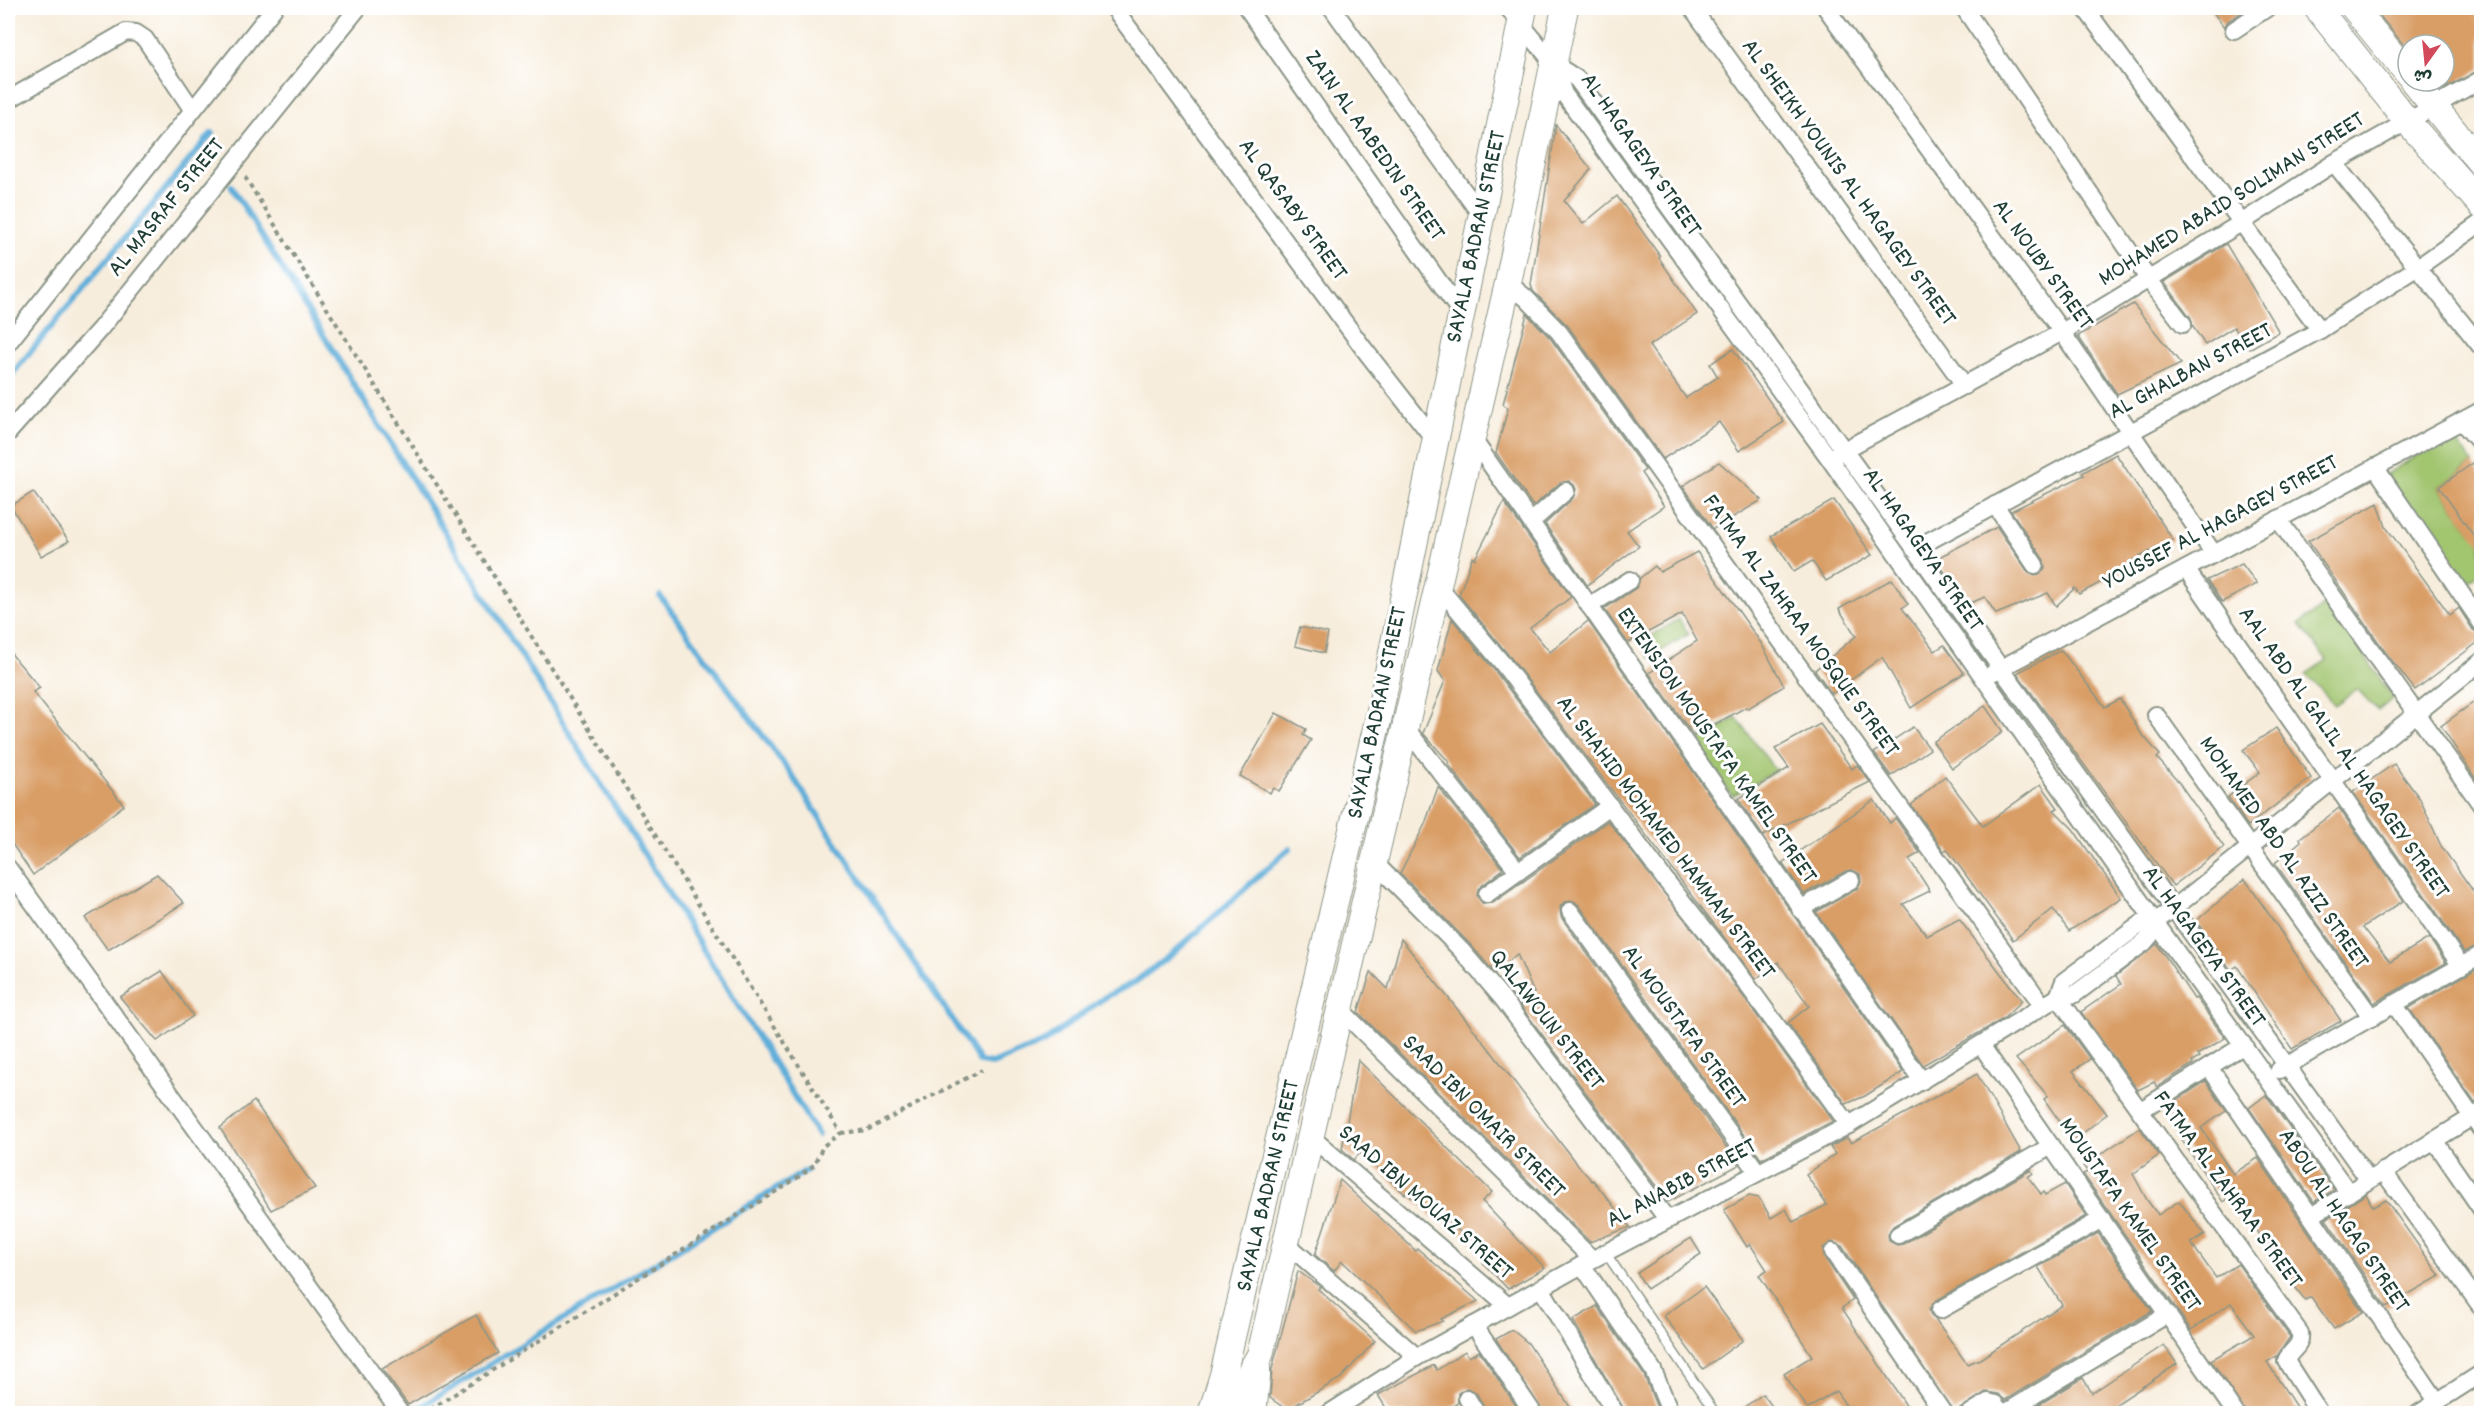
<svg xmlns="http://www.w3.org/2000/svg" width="2489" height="1421" font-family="Dekko,'Playpen Sans Arabic',sans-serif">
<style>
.green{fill:#a2c56f;stroke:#608152;stroke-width:1.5}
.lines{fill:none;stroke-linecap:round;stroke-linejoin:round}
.stream{stroke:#5faed9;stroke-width:6}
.building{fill:#d99e66}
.service-casing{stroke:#8b9588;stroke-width:11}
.minor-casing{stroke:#8b9588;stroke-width:20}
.tertiary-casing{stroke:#8b9588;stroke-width:22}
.primary-casing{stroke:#8b9588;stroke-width:28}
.path{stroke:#8b9588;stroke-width:4;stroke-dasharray:4.5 4.5;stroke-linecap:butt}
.service{stroke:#fff;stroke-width:8}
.minor{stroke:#fff;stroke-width:16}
.tertiary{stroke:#fff;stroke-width:20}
.primary{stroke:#fff;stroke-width:26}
.labels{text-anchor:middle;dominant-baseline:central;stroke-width:6;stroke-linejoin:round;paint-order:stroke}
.street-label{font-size:24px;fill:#1f3d34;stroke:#fff}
</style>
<rect width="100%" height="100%" fill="#fff"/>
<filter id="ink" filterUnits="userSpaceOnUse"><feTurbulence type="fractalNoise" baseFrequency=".0167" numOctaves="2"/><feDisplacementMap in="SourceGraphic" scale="12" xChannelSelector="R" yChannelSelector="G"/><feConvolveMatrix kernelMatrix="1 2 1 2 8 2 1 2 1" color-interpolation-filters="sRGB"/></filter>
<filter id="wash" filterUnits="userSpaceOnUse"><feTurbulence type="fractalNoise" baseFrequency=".008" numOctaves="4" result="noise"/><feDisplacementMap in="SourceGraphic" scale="24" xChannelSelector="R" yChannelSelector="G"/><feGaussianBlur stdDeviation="1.35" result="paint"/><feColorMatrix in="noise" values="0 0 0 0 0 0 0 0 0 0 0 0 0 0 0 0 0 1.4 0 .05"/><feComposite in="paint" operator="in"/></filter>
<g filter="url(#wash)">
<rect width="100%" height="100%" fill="#f7eddc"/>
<!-- green -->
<g class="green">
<path d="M2451,434L2473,463L2439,487L2473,534L2481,528V572L2466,584L2385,475Z"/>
<path d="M2329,602L2393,698L2378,711L2357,689L2335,705L2306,674L2327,660L2299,624Z"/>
<path d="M1679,619L1689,634L1650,658L1641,642Z"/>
<path d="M1736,717L1776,771L1732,796L1694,744Z"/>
</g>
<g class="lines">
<!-- stream -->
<g class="stream">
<path d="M231,186L818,1135"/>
<path d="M8,379L212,133"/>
<path d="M660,596L791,774L980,1062L992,1064L1043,1043L1105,997L1135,982L1176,951L1290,848"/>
<path d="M409,1414L807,1170"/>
</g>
</g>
<g id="blocks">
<!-- building -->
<g class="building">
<path d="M2210,8H2249L2228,21L2224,27Z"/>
<path d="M2373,8H2481V69L2440,91L2432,81H2444V45H2408V50Z"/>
<path d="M1556,125L1591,169L1564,201L1583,224L1617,196L1660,256L1659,258L1697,314L1649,346L1686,398L1718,377L1710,364L1733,349L1784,422L1739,451L1719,422L1663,459L1568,326L1533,291L1531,285Z"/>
<path d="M2226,244L2279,332L2249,349L2234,327L2205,345L2193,327L2191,318L2164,282Z"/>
<path d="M2133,304L2181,364L2117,394L2078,336Z"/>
<path d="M1527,314L1551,339L1645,470L1641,473L1664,506L1627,531L1639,546L1587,585L1545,524L1573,498L1576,489L1574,485L1569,481L1560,483L1533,506L1496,453L1508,408L1503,404Z"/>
<path d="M2116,454L2173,540L2131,561L2134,565L2079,594L2075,588L2056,606L2048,593L1996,614L1985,597L1968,604L1935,559L1997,527L2027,571L2035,575L2040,574L2045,569L2044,560L2011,511L2084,475L2082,473Z"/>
<path d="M1719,462L1762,500L1713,529L1683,486Z"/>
<path d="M2473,463L2481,476V546L2439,487Z"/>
<path d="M33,492L69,541L41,556L11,506Z"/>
<path d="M1834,500L1872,555L1826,581L1812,561L1794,572L1771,536Z"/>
<path d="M1504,502L1571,597L1530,628L1550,652L1588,621L1903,1072L1865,1096L1846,1104L1788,1023L1809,1006L1778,962L1756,979L1511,658L1459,595L1472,557L1475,559Z"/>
<path d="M2378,503L2386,527L2450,615L2459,608L2473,630L2481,634V640L2415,690L2384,650L2308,541Z"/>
<path d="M1697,552L1761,643L1784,686L1747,709L1746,707L1694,736L1649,673L1697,641L1682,614L1628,643L1604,609L1636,588L1640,578L1655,566L1660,572Z"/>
<path d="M2242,564L2257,584L2222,602L2207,580Z"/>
<path d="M1892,579L1908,604L1902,608L1935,651L1944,645L1964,673L1911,708L1882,657L1832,694L1815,670L1856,636L1839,609Z"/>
<path d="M1452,619L1495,671L1595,804L1520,857L1448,764L1449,762L1423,733L1445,681L1438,671Z"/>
<path d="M1300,627L1328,633L1324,653L1295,646Z"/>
<path d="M8,650L40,688L33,692L124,805L33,875L8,838Z"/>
<path d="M2061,650L2105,707L2120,699L2140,732L2160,755L2157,758L2180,784L2224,847L2173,886L2017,673Z"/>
<path d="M2481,697V787L2441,726Z"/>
<path d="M1985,706L2003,732L1952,768L1933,742Z"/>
<path d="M1276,713L1306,729L1303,735L1311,740L1279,791L1273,788L1270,793L1240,776Z"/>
<path d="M1820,724L1852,769L1857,765L1870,782L1763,836L1738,799L1789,768L1775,749Z"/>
<path d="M1913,727L1930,749L1891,776L1874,753Z"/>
<path d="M2276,728L2311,778L2248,826L2228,797L2260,772L2243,750Z"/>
<path d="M2394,764L2420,799L2441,846L2481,902V944L2464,952L2353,792Z"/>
<path d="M1945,776L1983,826L2041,784L2058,808L2054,810L2073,829L2121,898L2069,931L2053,909L2013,940L1947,849L1944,851L1911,805Z"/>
<path d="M1438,787L1503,869L1478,889L1477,896L1483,904L1493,903L1608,821L1722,967L1833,1121L1761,1159L1579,905L1574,901L1564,902L1560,907L1561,917L1739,1165L1668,1202L1520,1005L1534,993L1517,954L1495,973L1469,943L1400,873L1425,824Z"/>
<path d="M1874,800L1890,823L1895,818L1920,853L1909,859L1930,891L1903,904L1927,936L1959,919L2022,1001L2003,1019L1923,1065L1816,912L1857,889L1861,881L1860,874L1852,870L1846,871L1804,894L1782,863Z"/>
<path d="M2339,808L2403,901L2363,927L2390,962L2429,938L2446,963L2374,1003L2275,863L2301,841L2300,838Z"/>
<path d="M157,874L184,903L108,950L85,918Z"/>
<path d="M2245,879L2341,1021L2292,1049L2237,966L2231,970L2196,921Z"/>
<path d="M1401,939L1491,1051L1575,1162L1592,1181L1593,1180L1630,1227L1590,1242L1358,1012L1371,972L1388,989Z"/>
<path d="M2157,944L2194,999L2196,998L2225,1038L2197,1055L2199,1058L2192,1062L2193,1064L2157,1087L2154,1082L2138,1090L2081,1012L2121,984L2116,976Z"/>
<path d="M2481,966V1100L2475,1103L2409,1008Z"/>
<path d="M162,971L193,1016L157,1041L120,997Z"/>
<path d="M2065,1025L2090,1059L2073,1071L2107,1114L2073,1141L2044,1099L2048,1096L2016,1059Z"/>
<path d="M1358,1060L1492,1192L1482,1201L1545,1268L1508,1289L1483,1263L1488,1257L1439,1213L1433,1218L1422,1206L1406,1193L1405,1194L1360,1153L1354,1160L1342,1149Z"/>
<path d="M1977,1074L2021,1152L1893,1226L1888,1234L1889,1241L1897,1245L1903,1244L2031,1170L2033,1173L2028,1177L2041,1194L2043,1192L2045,1195L2065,1184L2086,1216L1935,1301L1929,1309L1931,1316L1936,1320L1967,1364L1980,1359L2062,1305L2038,1267L2098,1233L2152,1311L2005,1400L1998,1394L1986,1392L1954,1413L1842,1246L1832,1242L1823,1248L1824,1257L1853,1300L1842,1308L1911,1413H1851L1836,1391L1808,1409L1784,1374L1812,1356L1759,1275L1767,1270L1750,1244L1747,1247L1724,1210L1749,1196L1759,1198L1771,1218L1786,1209L1793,1222L1827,1205L1806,1175L1835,1154L1830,1147L1847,1138L1851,1143Z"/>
<path d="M2206,1081L2226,1111L2201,1128L2233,1174L2258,1158L2363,1312L2334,1329L2311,1297L2305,1300L2275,1260L2233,1194L2223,1202L2182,1140L2189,1136L2169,1105Z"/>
<path d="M2266,1095L2334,1190L2314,1202L2249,1108Z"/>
<path d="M254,1101L315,1188L271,1210L220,1128Z"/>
<path d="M2140,1128L2159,1155L2133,1174L2147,1200L2158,1215L2179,1201L2205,1234L2191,1243L2216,1278L2238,1264L2290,1337L2277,1356L2267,1362L2300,1413H2246L2211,1360L2254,1335L2231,1303L2191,1330L2083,1174L2088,1172L2083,1166Z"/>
<path d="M1340,1180L1416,1251L1418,1249L1478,1301L1441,1319L1443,1321L1416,1331L1342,1261L1334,1271L1315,1255Z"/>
<path d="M2366,1194L2373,1207L2386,1200L2440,1276L2386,1307L2326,1219Z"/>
<path d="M1691,1238L1701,1254L1647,1289L1637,1273Z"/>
<path d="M1298,1271L1320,1287L1318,1289L1375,1341L1341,1378L1287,1410L1270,1398L1272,1369Z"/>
<path d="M1704,1287L1743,1340L1703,1369L1664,1316Z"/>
<path d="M1597,1306L1644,1375L1659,1413H1626L1573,1320Z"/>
<path d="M476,1315L498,1353L408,1405L382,1369Z"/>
<path d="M1512,1330L1528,1343L1574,1413H1544L1496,1339Z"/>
<path d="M2164,1345L2177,1364L2103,1413H2025L2083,1378L2092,1393Z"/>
<path d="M1465,1351L1469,1357L1479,1351L1521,1413H1487L1476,1392L1467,1388L1458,1393V1403L1441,1413H1389L1378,1395L1434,1365L1437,1370Z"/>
<path d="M1763,1394L1777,1413H1736Z"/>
</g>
</g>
</g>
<g filter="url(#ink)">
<use href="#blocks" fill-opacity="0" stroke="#8b9588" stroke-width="1.5"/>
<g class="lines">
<defs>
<path id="service" d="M1605,1252L1716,1414"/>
<g id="minor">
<path d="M1114,8L1364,349L1435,440"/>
<path d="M1247,8L1461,313"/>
<path d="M1332,8L1481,215"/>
<path d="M1508,8L1554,64L1577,79L2369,1180"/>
<path d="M1692,8L1965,386"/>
<path d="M1826,8L2062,332L2214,554"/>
<path d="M1964,8L2149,280L2183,324"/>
<path d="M2085,8L2320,330"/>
<path d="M2234,30L2267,8"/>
<path d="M1555,68L1564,94L1829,458L2155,922L2349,1193"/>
<path d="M8,100L126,32L136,33L145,39L192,109"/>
<path d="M2334,163L2482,348"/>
<path d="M1508,283L1526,298L1559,332L2043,1006"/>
<path d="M8,343L274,8"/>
<path d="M2461,421L2482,445"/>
<path d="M8,433L100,329L358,8"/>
<path d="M1472,438L1922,1081"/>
<path d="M1835,455L2062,332L2241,223L2334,163L2482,79"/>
<path d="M2375,467L2482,624"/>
<path d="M1995,505L2035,565"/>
<path d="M2278,519L2482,806"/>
<path d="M1531,522L1566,491"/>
<path d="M1914,549L2320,330L2417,268L2482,222"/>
<path d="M2186,569L2461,966"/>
<path d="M1438,586L1503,664L1663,877L1730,961L1849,1125"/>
<path d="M1589,606L1630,580"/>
<path d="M1994,672L2482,410"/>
<path d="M2156,715L2372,1018"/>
<path d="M1405,727L1518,871"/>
<path d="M1374,862L1461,950L1502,998L1667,1219"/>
<path d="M8,868L401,1414"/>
<path d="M1487,894L1610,806"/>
<path d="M1800,909L1851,880"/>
<path d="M1570,911L1757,1171"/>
<path d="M2058,997L2064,981L2141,924L2155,922L2174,908L2482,661"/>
<path d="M2058,997L2300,1333C2302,1348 2290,1349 2286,1361L2320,1414"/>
<path d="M2058,997L2075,994L2145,942L2150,936L2155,922"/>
<path d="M2394,1004L2482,1131"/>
<path d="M1340,1009L1592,1259"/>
<path d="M1981,1045L2236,1414"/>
<path d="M2209,1067L2437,1401"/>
<path d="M2279,1070L2482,954"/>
<path d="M2141,1110L2244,1045"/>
<path d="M1310,1136L1508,1306"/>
<path d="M2434,1140L2482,1210"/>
<path d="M2383,1171L2482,1308"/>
<path d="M2311,1216L2482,1111"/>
<path d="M1898,1235L2051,1146"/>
<path d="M1286,1243L1417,1357"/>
<path d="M1833,1252L1944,1414"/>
<path d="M1582,1265L1653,1370L1671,1414"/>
<path d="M1541,1288L1616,1414"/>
<path d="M1940,1310L2102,1219"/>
<path d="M1474,1325L1534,1414"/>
<path d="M1467,1398L1477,1414"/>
<path d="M1328,1414L1417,1357L1582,1265L1849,1125L2058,997"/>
<path d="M1969,1414L1988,1402L1995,1404L2001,1412L2008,1411L2168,1314"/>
<path d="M2418,1414L2482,1373"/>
</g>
<path id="tertiary" d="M1256,1414L1260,1377V1355"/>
<g id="primary">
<path d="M2317,8L2407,121L2482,206"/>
<path d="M2354,8L2408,74"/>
<path d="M2413,81L2482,165"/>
<path d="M1211,1414L1223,1375L1379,716L1524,8"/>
<path d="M1232,1414L1238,1393L1260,1355L1508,283L1565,8"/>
</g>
</defs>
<!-- service casing -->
<use href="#service" class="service-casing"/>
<!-- minor casing -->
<use href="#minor" class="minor-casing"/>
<!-- tertiary casing -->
<use href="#tertiary" class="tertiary-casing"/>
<!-- primary casing -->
<use href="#primary" class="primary-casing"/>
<!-- path -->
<g class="path">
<path d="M245,177L841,1133L823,1146L814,1165L797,1178L423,1414"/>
<path d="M841,1133L867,1130L982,1070"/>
</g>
<!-- service -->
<use href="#service" class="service"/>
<!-- minor -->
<use href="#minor" class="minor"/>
<!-- tertiary -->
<use href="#tertiary" class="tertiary"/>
<!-- primary -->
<use href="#primary" class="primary"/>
</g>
</g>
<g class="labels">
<!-- street labels -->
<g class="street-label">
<text transform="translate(1374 146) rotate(55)">ZAIN AL AABEDIN STREET</text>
<text transform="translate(1640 155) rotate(55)">AL HAGAGEYA STREET</text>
<text transform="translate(1848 183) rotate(54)">AL SHEIKH YOUNIS AL HAGAGEY STREET</text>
<text transform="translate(2232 200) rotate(-32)">MOHAMED ABAID SOLIMAN STREET</text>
<text transform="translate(167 208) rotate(-51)">AL MASRAF STREET</text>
<text transform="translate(1292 210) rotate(54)">AL QASABY STREET</text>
<text transform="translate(1477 237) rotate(-78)">SAYALA BADRAN STREET</text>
<text transform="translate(2042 265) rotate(54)">AL NOUBY STREET</text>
<text transform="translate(2191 372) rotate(-28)">AL GHALBAN STREET</text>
<text transform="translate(2221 523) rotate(-28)">YOUSSEF AL HAGAGEY STREET</text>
<text transform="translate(1922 550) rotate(55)">AL HAGAGEYA STREET</text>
<text transform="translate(1800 626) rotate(54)">FATMA AL ZAHRAA MOSQUE STREET</text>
<text transform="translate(1378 713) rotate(-78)">SAYALA BADRAN STREET</text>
<text transform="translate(1716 746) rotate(55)">EXTENSION MOUSTAFA KAMEL STREET</text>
<text transform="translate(2343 753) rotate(55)">AAL ABD AL GALIL AL HAGAGEY STREET</text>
<text transform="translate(1665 838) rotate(53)">AL SHAHID MOHAMED HAMMAM STREET</text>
<text transform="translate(2283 853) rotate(55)">MOHAMED ABD AL AZIZ STREET</text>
<text transform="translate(2203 947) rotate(54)">AL HAGAGEYA STREET</text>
<text transform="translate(1546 1020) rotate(52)">QALAWOUN STREET</text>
<text transform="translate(1683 1027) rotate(54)">AL MOUSTAFA STREET</text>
<text transform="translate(1483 1117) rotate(45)">SAAD IBN OMAIR STREET</text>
<text transform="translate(1682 1184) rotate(-28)">AL ANABIB STREET</text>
<text transform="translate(1269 1186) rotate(-77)">SAYALA BADRAN STREET</text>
<text transform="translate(2227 1190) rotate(54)">FATMA AL ZAHRAA STREET</text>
<text transform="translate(1425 1203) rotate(41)">SAAD IBN MOUAZ STREET</text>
<text transform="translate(2129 1215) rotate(55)">MOUSTAFA KAMEL STREET</text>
<text transform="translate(2343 1221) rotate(56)">ABOU AL HAGAG STREET</text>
</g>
</g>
<!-- margin -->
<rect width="2489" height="1421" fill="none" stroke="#fff" stroke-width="30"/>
<!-- north arrow -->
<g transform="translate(2426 63) rotate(195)"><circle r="28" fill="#ffffff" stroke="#a5b1ae" stroke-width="1.5"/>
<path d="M0-4.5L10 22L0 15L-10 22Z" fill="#d1495b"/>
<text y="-9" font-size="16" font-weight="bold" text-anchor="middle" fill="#1f3d34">ش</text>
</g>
</svg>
